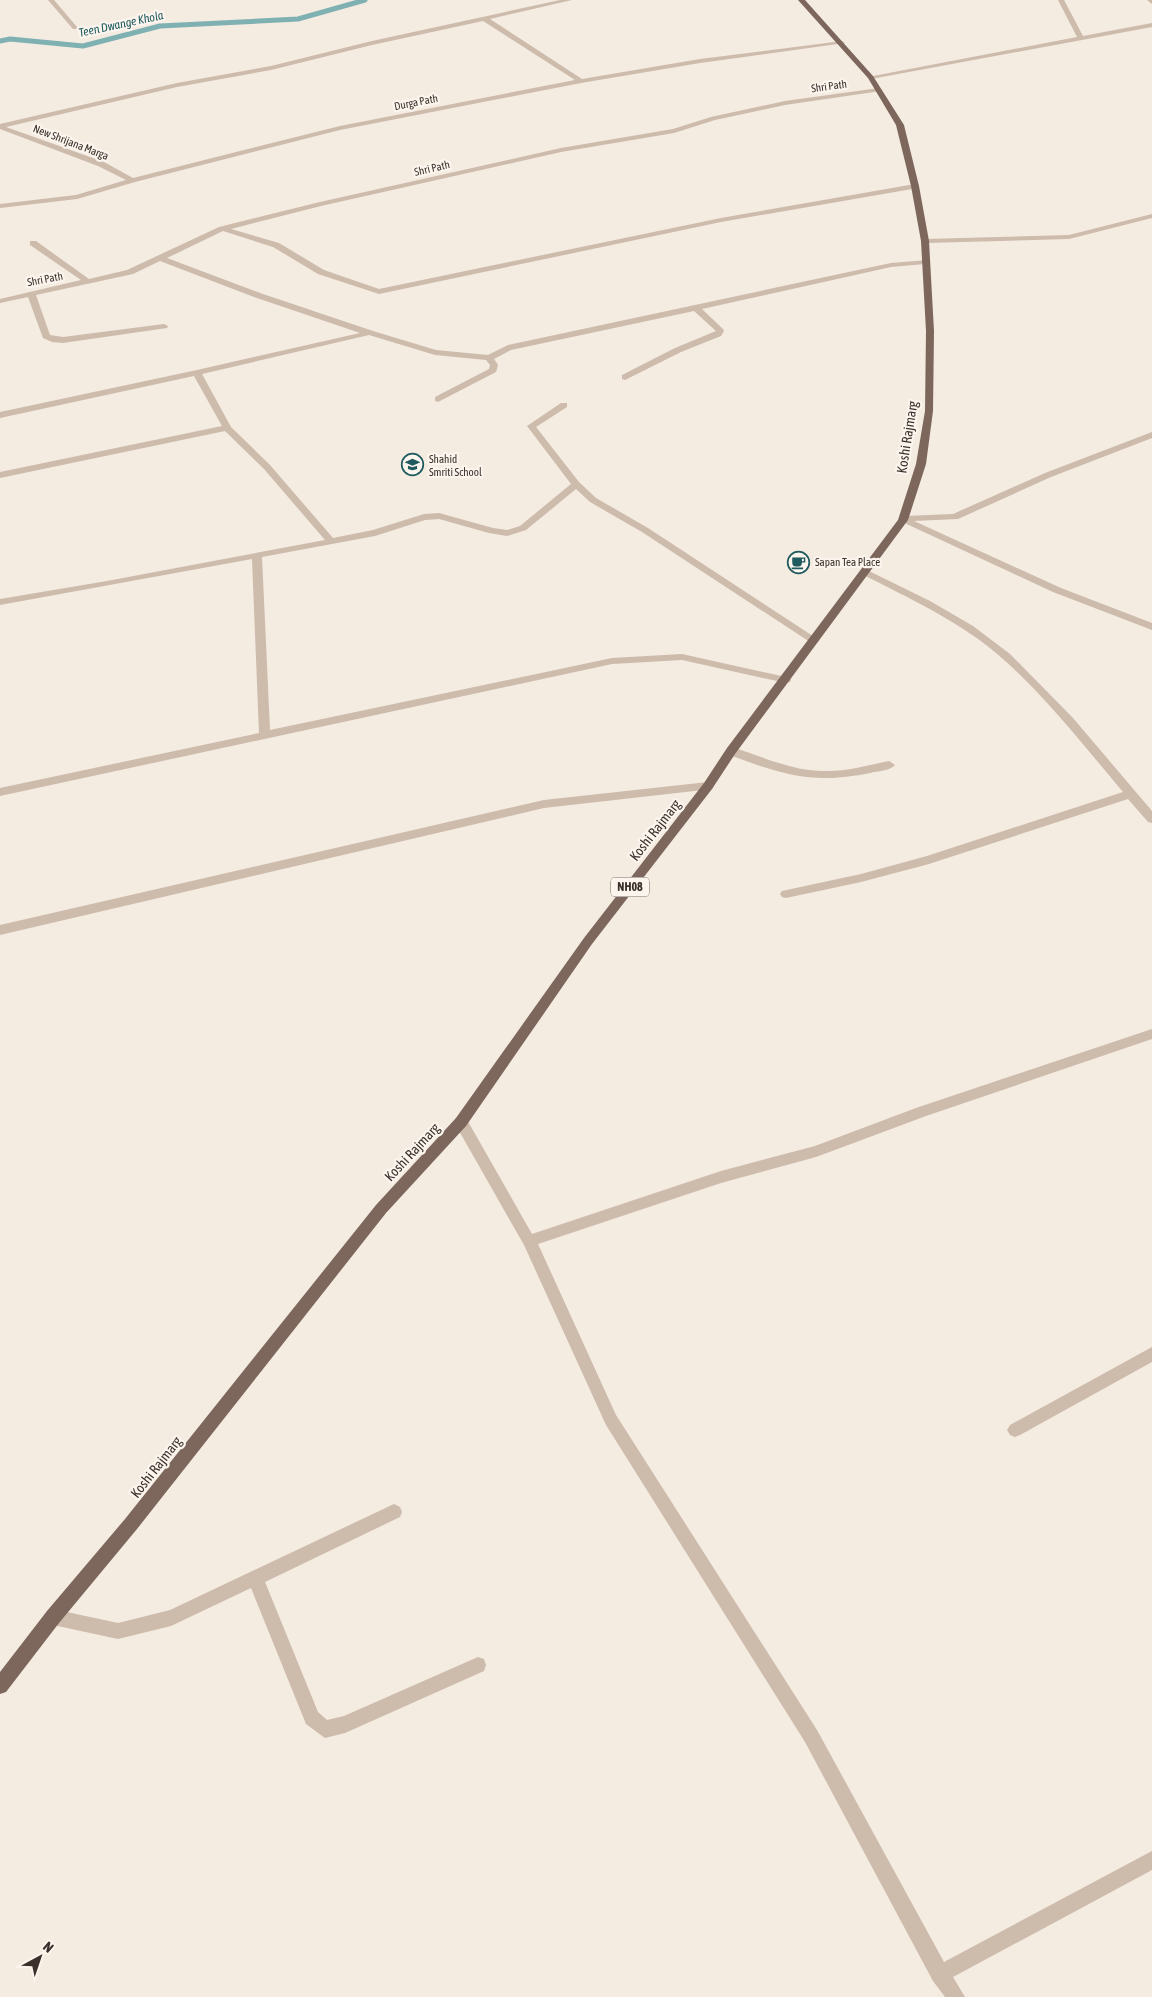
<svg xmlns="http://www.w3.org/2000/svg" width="1152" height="1997" font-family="'Asap Condensed',sans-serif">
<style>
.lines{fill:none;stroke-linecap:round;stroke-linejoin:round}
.stream{stroke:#7fb0b2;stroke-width:5}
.minor{fill:#cdbbac;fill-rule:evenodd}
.tertiary{fill:#cdbbac;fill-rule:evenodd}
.primary{fill:#7d675c;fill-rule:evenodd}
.labels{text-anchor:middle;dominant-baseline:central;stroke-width:4.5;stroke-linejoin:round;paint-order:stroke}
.far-street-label{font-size:11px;fill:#3b302b;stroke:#fbf5ee}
.far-poi-label{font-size:11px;fill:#3b302b;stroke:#fbf5ee;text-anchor:start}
.far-water-label{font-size:12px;font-style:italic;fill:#1f5a5e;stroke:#fbf5ee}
.shield{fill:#fbf5ee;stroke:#756b66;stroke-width:1}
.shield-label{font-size:12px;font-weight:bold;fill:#3b302b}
.street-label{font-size:14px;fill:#3b302b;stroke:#fbf5ee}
</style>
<rect width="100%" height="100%" fill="#f4ebe1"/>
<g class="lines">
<!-- stream -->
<path class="stream" d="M0,41L10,39L83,46L160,26L298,19L365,0"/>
<!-- minor -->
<g class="minor">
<path d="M48,0H54L77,27V29H73Z"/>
<path d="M560,0H572L490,19L582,79L700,59L842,41L845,43L700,63L581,83L340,130L135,182L77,199L0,208V204L76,195L126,180L98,166L0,129V124L177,83L271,66L372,41ZM483,21L575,80L340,126L133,178L104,162L6,127L177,87L271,70L372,45Z"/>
<path d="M1058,0H1064L1083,36L1152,23V27L871,79L868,77L1077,37Z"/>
<path d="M1147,0H1152V4Z"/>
<path d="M879,88L882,90L881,91L785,105L715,120L674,133L561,152L321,206L231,229L279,243L324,270L379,289L721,218L915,184L919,186L918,188L721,222L379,294L318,274L273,247L223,231L167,258L260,293L373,331L436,350L488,355L508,345L891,263L928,260L929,262L925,264L891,267L702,309L723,329L724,331L721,336L681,352L625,380L622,379V375L675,348L716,331L694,311L511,350L494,359L498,365L496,372L438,402L435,401V397L489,369L490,365L486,360L435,355L369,335L202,374L231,427L270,465L333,538L373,530L424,514L439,513L493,528L507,530L520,526L571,484L527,426L561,403H567V407L536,427L579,482L596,498L648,528L819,640L818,642H810L642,532L590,502L576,489L526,530L507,536L489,533L439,519L425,520L375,536L262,557L270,730L612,658L682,654L786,677L790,678L791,680L790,682L786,683L682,660L612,664L0,796V788L259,733L252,559L0,605V599L107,581L325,540L264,469L225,431L0,478V472L222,426L194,376L0,418V412L197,370L360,333L254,297L160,261L133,274L36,295L50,335L63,337L164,324L168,326L167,328L63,343L52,342L43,338L28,297L0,303V299L81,280L30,245V241H36L89,279L127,270L219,227L320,202L561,148L673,129L711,117L785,101Z"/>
<path d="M1152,214V218L1069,239L925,243L921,241L925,239L1069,235Z"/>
<path d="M865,569L930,601L973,626L1010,654L1073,718L1152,811V823L1148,822L1128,799L929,864L861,882L786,898L782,897L780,894L782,891L861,874L927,856L1123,792C1085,747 1047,698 1003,659C962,622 910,599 862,574L860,572Z"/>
<path d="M731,747C762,756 791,771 824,771C846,772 868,765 889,761L895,765C890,771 877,771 870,773C811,785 781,774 727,754L726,751Z"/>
<path d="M708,782L714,786L712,789L544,808L0,935V925L544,800Z"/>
<path d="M1152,1029V1039L926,1116L816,1157L721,1183L538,1244L616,1415L817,1730L944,1962L1152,1851V1870L953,1977L965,1997H945L933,1981L805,1742L606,1425L524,1245L454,1122L456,1118L461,1117L466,1118L532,1234L721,1171L815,1146L916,1108Z"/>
<path d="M1152,1347V1362L1020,1435L1015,1437L1010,1435L1007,1430L1010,1425Z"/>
<path d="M394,1504L400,1507L402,1512L400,1517L265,1582L318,1712L327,1720L344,1716L478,1657L484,1659L486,1665L484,1671L345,1733L325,1738L306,1724L251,1588L171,1626L118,1639L53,1625L47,1623L45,1617L47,1611L53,1609L118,1623L170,1610Z"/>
</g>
<!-- tertiary -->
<path class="tertiary" d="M1152,432V438L1051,477L958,519L914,521L1061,588L1152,623V630L1053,592L898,520L905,516L953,514L1045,473Z"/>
<!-- primary -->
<path class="primary" d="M798,0H805L873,76L904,125L919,186L929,241L934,331L933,411L926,464L908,520L735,754L712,789L592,944L466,1126L386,1213L137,1529L59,1623L6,1692L0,1694V1672L47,1611L125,1519L376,1205L456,1118L584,938L704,783L727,748L898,520L916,464L925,411L926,331L921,241L911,186L896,125L868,78Z"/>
</g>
<!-- icons -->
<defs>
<symbol id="school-ring" viewBox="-11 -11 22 22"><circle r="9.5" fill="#fbf5ee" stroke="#1f5a5e" stroke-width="1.5"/><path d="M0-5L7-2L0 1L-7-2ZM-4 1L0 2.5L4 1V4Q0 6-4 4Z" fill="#1f5a5e"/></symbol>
<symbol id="cafe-ring" viewBox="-11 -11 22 22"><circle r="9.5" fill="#fbf5ee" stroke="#1f5a5e" stroke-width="1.5"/><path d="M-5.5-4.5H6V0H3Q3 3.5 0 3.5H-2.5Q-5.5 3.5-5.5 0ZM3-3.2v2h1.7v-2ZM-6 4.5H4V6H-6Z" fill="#1f5a5e"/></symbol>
</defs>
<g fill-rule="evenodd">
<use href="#school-ring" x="400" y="452" width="25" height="25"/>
<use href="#cafe-ring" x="786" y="550" width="25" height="25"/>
</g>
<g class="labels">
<!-- far-street labels -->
<g class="far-street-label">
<text transform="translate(829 86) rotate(-8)">Shri Path</text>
<text transform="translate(416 102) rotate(-11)">Durga Path</text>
<text transform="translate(71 142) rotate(21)">New Shrijana Marga</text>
<text transform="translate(432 168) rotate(-13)">Shri Path</text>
<text transform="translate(45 279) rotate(-11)">Shri Path</text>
</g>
<!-- far-poi labels -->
<g class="far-poi-label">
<text x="429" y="459">Shahid<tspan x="429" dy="13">Smriti School</tspan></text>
<text x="815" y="562">Sapan Tea Place</text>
</g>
<!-- far-water labels -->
<g class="far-water-label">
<text transform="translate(121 24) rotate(-12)">Teen Dwange Khola</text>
</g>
<!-- shield labels -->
<rect class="shield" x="611" y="877.5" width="38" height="19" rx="4"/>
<g class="shield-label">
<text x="630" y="887">NH08</text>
</g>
<!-- street labels -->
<g class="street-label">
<text transform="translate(907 437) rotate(-81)">Koshi Rajmarg</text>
<text transform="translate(655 830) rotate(-52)">Koshi Rajmarg</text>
<text transform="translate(412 1152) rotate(-47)">Koshi Rajmarg</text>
<text transform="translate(156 1467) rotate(-52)">Koshi Rajmarg</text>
</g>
</g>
<!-- north arrow -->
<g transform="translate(40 1957) rotate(40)" stroke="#fbf5ee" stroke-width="4" paint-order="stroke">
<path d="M0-4L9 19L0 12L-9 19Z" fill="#3b302b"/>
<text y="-8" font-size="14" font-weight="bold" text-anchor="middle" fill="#3b302b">N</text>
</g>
</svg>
